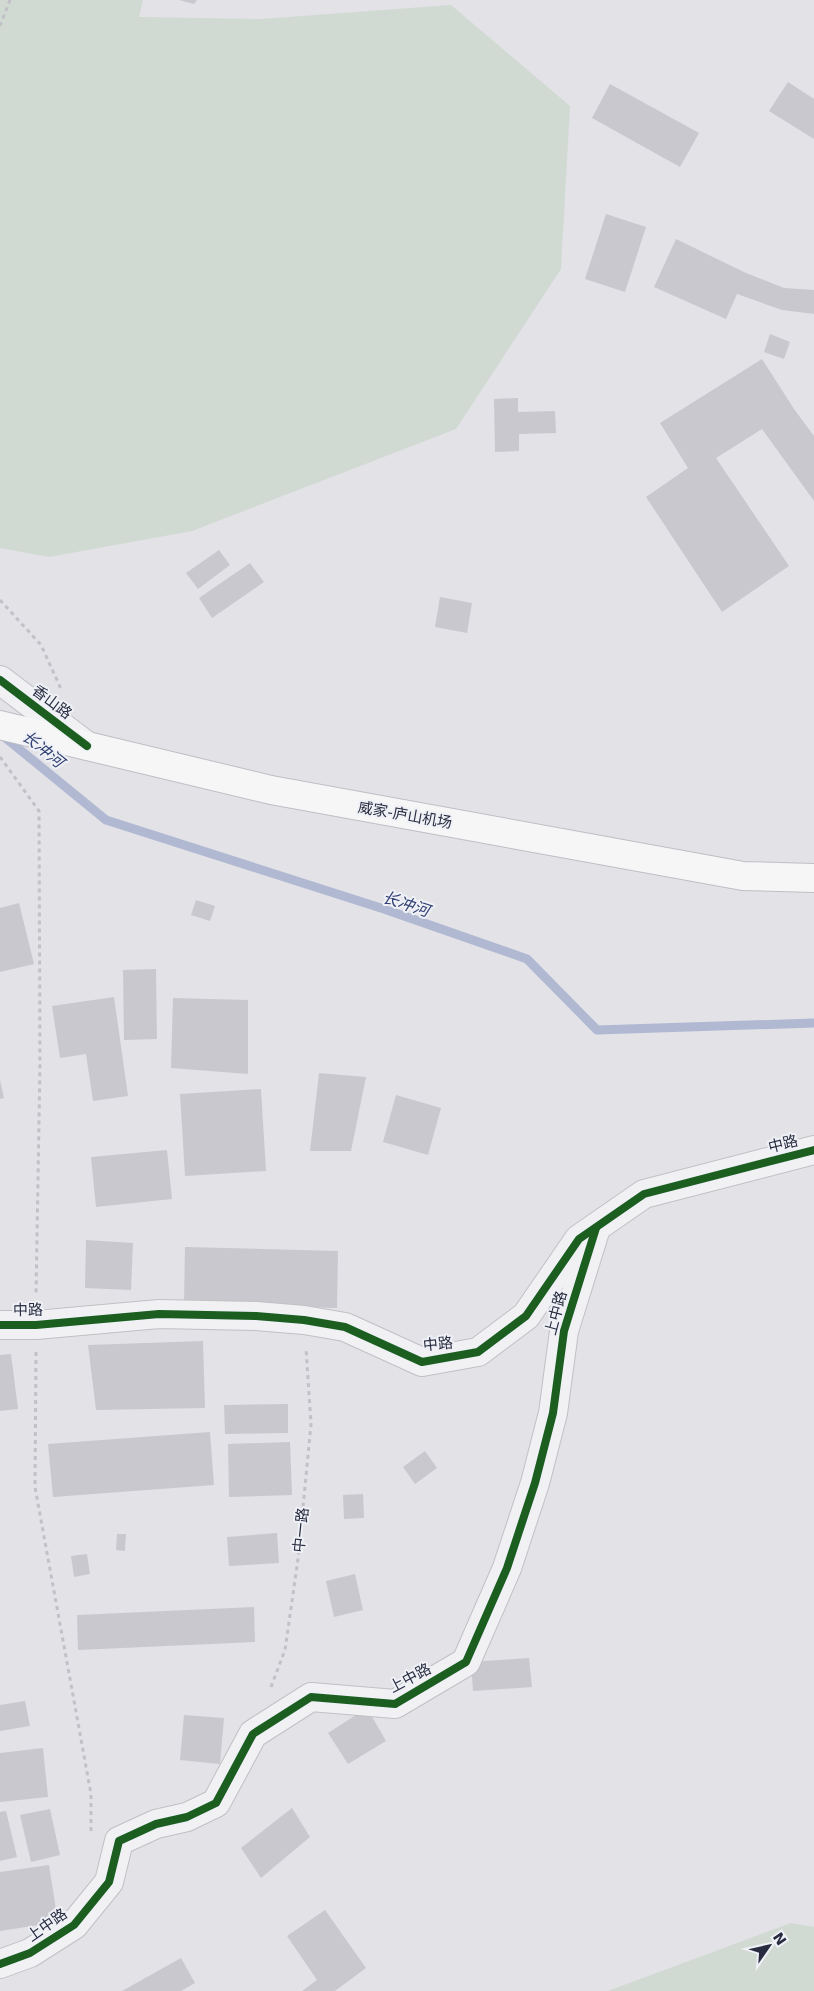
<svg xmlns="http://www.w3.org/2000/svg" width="814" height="1991" font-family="'DejaVu Sans','Noto Sans SC',sans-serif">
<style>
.green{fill:#d0dad2}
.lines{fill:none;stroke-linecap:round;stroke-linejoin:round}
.stream{stroke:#b0b8d2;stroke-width:9}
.building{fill:#c8c8ce}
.minor-casing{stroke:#c0c0c5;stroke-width:30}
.primary-casing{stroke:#bebfc5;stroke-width:30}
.path{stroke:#c1c1c7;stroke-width:3;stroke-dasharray:4 4;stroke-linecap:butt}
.minor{stroke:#f1f1f4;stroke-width:28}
.primary{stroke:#f6f6f6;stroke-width:28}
.cycleway-casing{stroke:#eff1f6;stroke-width:11}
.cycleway{stroke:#1b5e20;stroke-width:8}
.labels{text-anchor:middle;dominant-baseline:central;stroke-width:4;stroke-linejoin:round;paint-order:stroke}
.street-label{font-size:15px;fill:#282c40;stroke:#eff1f6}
.water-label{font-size:16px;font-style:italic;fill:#324174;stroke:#eff1f6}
</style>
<rect width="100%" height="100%" fill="#e2e2e7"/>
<!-- green -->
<g class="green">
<path d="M0,0H143L139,17L261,19L451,5L570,106L561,269L456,429L192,531L49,557L0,548Z"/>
<path d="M791,1923L814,1927V1991H608Z"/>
</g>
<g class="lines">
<!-- stream -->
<path class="stream" d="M2,735L106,820L384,909L527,959L597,1030L814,1023"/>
</g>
<!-- building -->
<g class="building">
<path d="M179,0H197L194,4Z"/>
<path d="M788,82L814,99V139L769,111Z"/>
<path d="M610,84L699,133L680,167L592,118Z"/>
<path d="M606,214L646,227L625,292L585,279Z"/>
<path d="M676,239L746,273L784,288L814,290V314L782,310L737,294L726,319L654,287Z"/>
<path d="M770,334L790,342L784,359L764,352Z"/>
<path d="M762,359L794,409L814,436V501L762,429L716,458L789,566L722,612L646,497L688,468L660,423Z"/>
<path d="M518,398V412L555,411L556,433L519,434V451L495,452L494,399Z"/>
<path d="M219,550L230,565L198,589L186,573Z"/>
<path d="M250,563L264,582L212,618L199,598Z"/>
<path d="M440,597L472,603L467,633L435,627Z"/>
<path d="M196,900L215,906L210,921L191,915Z"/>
<path d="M19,903L34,964L0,972V908Z"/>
<path d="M156,969L157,1039L124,1040L123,970Z"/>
<path d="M114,997L128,1096L93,1101L86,1054L60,1058L52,1006Z"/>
<path d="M173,998L248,1000V1074L171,1068Z"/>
<path d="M319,1073L366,1077L351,1151H310Z"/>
<path d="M0,1080L4,1098L0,1099Z"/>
<path d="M261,1089L266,1171L185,1176L180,1094Z"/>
<path d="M396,1095L441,1108L428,1155L383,1142Z"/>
<path d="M167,1150L172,1199L96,1207L91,1157Z"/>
<path d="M86,1240L133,1243L131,1290L85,1288Z"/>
<path d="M185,1247L338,1251L337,1308L184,1304Z"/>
<path d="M203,1341L205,1408L96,1410L88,1345Z"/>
<path d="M11,1354L18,1409L0,1411V1355Z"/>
<path d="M288,1404V1433L225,1434L224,1405Z"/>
<path d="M210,1432L214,1485L53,1497L48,1444Z"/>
<path d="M290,1442L292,1495L229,1497L228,1444Z"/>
<path d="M425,1451L437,1468L415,1484L403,1467Z"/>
<path d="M363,1494L364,1518L344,1519L343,1495Z"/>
<path d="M277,1533L279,1563L229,1566L227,1537Z"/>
<path d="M117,1534H126L125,1551L116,1550Z"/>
<path d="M87,1554L90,1574L74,1577L71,1556Z"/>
<path d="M355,1574L363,1610L334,1617L326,1581Z"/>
<path d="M254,1607L255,1642L78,1650L77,1615Z"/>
<path d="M529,1658L532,1687L473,1691L471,1662Z"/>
<path d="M25,1701L30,1726L0,1731V1705Z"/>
<path d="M367,1708L386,1741L348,1764L328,1733Z"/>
<path d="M184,1715L224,1718L220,1764L180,1760Z"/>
<path d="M43,1748L48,1797L0,1802V1753Z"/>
<path d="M292,1808L310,1837L261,1878L241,1848Z"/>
<path d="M50,1809L60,1855L31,1862L20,1815Z"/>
<path d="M6,1811L17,1857L0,1861V1812Z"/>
<path d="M49,1865L58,1922L0,1931V1872Z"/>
<path d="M325,1910L366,1968L335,1991H302L317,1980L287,1936Z"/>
<path d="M181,1958L195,1983L181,1991H122Z"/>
</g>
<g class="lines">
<defs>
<g id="minor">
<path d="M0,680L87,746"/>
<path d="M0,1325H36L159,1314L256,1316L304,1320L345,1327L422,1362L478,1352L526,1316L579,1239L644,1194L814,1150"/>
<path d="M0,1964L30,1953L74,1925L109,1882L119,1841L156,1824L187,1817L216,1803L253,1734L311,1697L395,1704L466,1662L507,1568L535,1483L553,1413L564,1331L596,1228"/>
</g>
<path id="primary" d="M0,725L271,790L743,876L814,878"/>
</defs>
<!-- minor casing -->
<use href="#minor" class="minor-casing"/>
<!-- primary casing -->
<use href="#primary" class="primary-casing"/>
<!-- path -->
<g class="path">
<path d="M0,26L10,0"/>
<path d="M0,600L41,645L61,689"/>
<path d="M0,757L39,811L40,1064L36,1296"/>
<path d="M36,1352L35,1487L91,1794V1831"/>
<path d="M271,1687L285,1650L298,1559L311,1424L306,1348"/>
</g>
<!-- minor -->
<use href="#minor" class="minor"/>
<!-- primary -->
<use href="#primary" class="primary"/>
<defs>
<g id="cycleway">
<path d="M0,680L87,746"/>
<path d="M0,1325H36L159,1314L256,1316L304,1320L345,1327L422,1362L478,1352L526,1316L579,1239L644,1194L814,1150"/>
<path d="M0,1964L30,1953L74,1925L109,1882L119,1841L156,1824L187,1817L216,1803L253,1734L311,1697L395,1704L466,1662L507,1568L535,1483L553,1413L564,1331L596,1228"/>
</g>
</defs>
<!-- cycleway casing -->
<use href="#cycleway" class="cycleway-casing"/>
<!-- cycleway -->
<use href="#cycleway" class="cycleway"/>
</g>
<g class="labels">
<!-- street labels -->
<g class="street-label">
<text transform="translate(52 702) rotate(37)">香山路</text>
<text transform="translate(405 815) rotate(10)">威家-庐山机场</text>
<text transform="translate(783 1144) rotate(-14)">中路</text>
<text transform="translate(28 1310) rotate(-1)">中路</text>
<text transform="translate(556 1313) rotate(-75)">上中路</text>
<text transform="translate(438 1344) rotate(-6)">中路</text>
<text transform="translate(301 1530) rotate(-84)">中一路</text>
<text transform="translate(410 1678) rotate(-28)">上中路</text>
<text transform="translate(47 1925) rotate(-35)">上中路</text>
</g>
<!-- water labels -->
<g class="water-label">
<text transform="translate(43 749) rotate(39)">长冲河</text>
<text transform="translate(406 904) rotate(18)">长冲河</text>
</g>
</g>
<!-- north arrow -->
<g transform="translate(769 1946) rotate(56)" stroke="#eff1f6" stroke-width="4" paint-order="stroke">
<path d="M0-4L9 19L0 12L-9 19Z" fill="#282c40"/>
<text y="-8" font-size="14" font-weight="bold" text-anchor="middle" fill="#282c40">N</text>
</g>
</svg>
